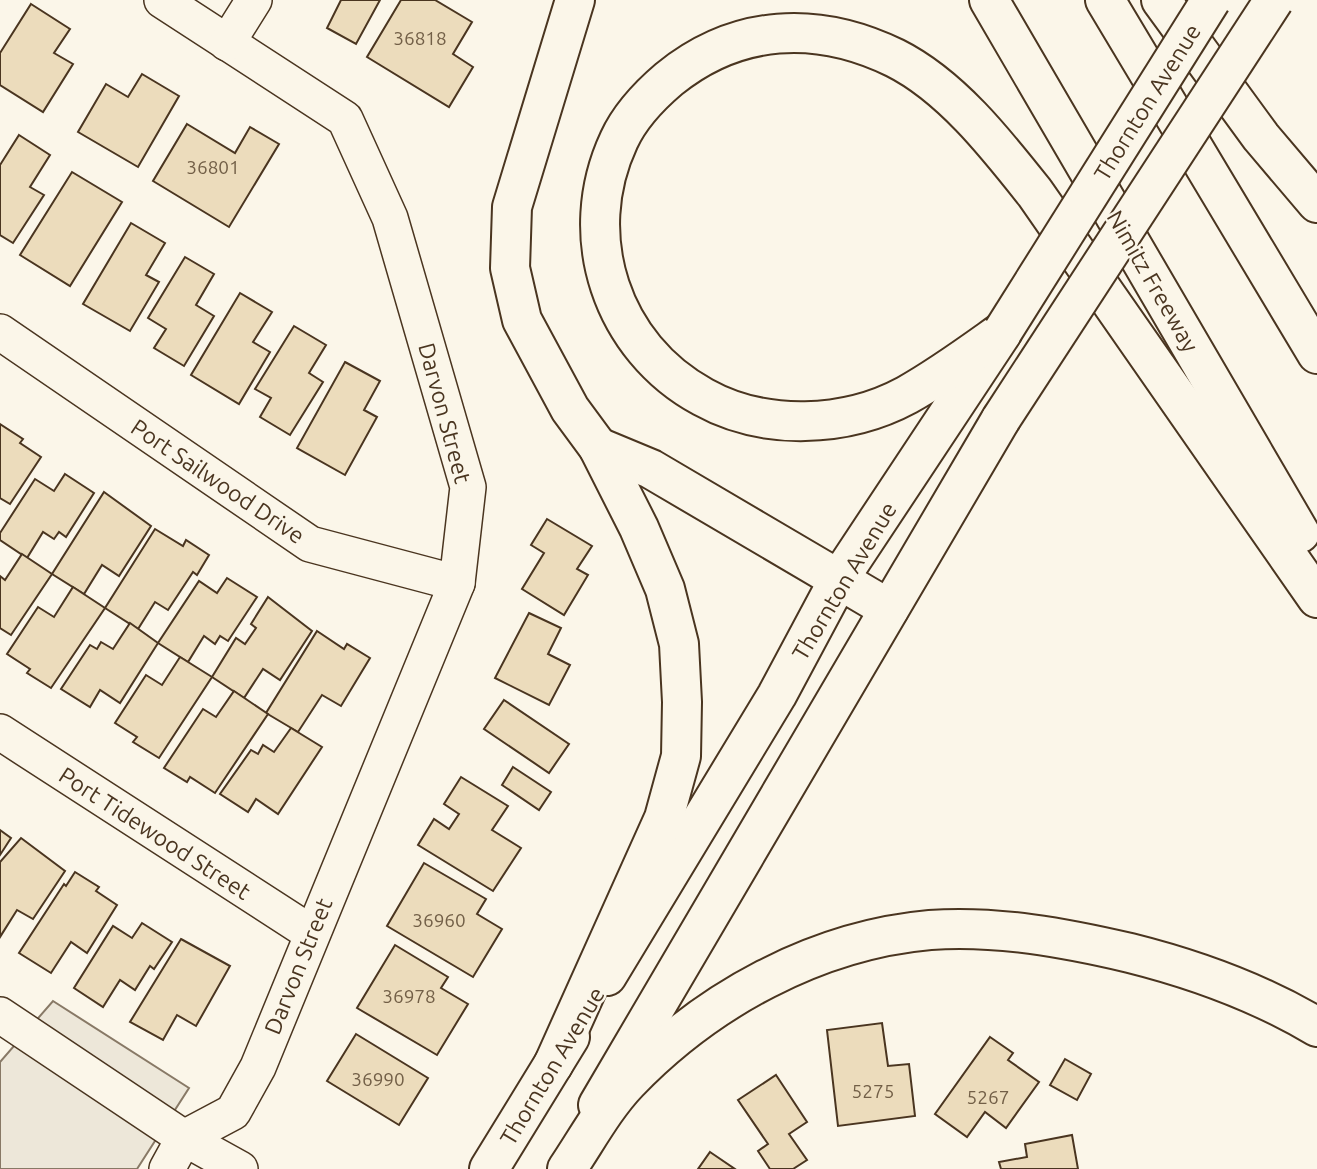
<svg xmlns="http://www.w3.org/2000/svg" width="1317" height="1169" font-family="Ubuntu,sans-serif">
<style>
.parking{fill:#ede7d9;stroke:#887966;stroke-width:2}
.building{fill:#ecdcbc;stroke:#4a3520;stroke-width:2}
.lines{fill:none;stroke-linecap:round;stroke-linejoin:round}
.minor-casing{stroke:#4a3520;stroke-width:38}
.major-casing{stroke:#4a3520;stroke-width:42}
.highway-casing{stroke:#4a3520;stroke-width:42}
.minor{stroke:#fbf6e9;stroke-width:35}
.major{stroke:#fbf6e9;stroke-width:38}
.highway{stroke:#fbf6e9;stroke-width:38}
.major-bridge-casing{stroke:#4a3520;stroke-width:42;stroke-linecap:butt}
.major-bridge{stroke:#fbf6e9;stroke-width:38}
.labels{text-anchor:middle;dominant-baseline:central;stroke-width:5;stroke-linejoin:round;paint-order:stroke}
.number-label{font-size:19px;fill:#725f47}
.street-label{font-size:23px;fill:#4a3520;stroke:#fbf6e9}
</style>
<rect width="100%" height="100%" fill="#fbf6e9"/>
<!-- parking -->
<path class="parking" d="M53,1001L189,1088L137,1169H0V1062Z"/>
<!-- building -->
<g class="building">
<path d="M341,0H380L356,44L327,28Z"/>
<path d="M401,0H435L472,22L453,54L473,67L449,107L367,57Z"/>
<path d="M31,4L70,29L54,53L73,64L43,112L0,85V53Z"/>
<path d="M142,74L179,96L138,167L78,132L106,84L128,97Z"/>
<path d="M187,124L235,153L250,127L279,144L229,227L153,181Z"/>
<path d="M19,135L50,155L30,187L44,195L13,243L0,235V165Z"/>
<path d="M72,172L122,202L70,286L20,255Z"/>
<path d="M131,223L165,243L146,275L159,282L130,331L83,304Z"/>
<path d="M185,257L214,274L196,305L214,316L184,366L154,348L166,329L148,318Z"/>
<path d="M240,293L272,312L253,342L270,352L239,404L191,375Z"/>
<path d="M294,326L326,345L309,373L323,382L290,435L260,417L271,398L255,389Z"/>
<path d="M345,362L380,381L364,410L377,417L345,475L297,448Z"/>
<path d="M0,424L23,439L20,443L41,457L10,504L0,498Z"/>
<path d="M65,474L94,493L66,537L59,532L54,539L43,532L27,558L0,540V533L35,479L54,491Z"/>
<path d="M104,492L151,526L119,576L102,565L84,594L52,574Z"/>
<path d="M547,519L592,546L577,569L588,575L564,615L522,589L544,553L531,545Z"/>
<path d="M155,529L183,546L186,540L209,555L197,575L193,572L168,610L155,602L138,629L105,608Z"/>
<path d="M22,554L52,574L11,635L0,628V576L5,580Z"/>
<path d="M227,578L257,597L228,641L220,636L215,644L204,636L188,662L158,643L199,581L217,593Z"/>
<path d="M73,587L105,608L51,688L27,673L30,669L7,654L38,607L54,617Z"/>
<path d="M268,597L312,631L280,680L263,669L244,698L212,677L236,638L245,644L256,628L251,624Z"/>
<path d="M529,613L561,628L548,654L570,665L549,705L495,678Z"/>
<path d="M130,623L158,643L120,703L100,690L90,707L61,689L90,645L97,649L101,642L113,649Z"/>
<path d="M317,631L344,649L347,644L370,658L341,706L322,695L298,732L266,713Z"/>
<path d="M180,657L212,677L159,758L133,742L137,737L115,723L146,675L162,685Z"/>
<path d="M234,691L268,714L215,793L190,777L187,782L164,768L203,709L216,717Z"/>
<path d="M504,700L569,744L549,773L484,729Z"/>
<path d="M291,728L322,747L278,814L256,799L248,812L220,794L251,750L258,754L263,745L274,752Z"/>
<path d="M513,767L551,792L539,810L502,785Z"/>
<path d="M461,777L508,806L492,830L521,848L493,891L418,845L434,819L449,829L459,814L444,804Z"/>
<path d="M0,830L11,838L0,855Z"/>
<path d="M21,838L65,871L33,919L17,910L0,937V862Z"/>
<path d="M424,863L486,899L477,914L502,929L473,977L387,926Z"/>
<path d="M75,872L99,887L96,891L117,905L87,953L71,942L51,973L19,953L64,884L66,886Z"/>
<path d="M142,923L172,942L154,969L150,966L135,990L120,980L103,1007L74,988L113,926L132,938Z"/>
<path d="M181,939L230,966L196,1026L177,1015L163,1040L130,1022Z"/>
<path d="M395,945L448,977L441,988L468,1004L437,1055L357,1008Z"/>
<path d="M882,1023L888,1066L909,1064L915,1116L838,1126L827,1030Z"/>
<path d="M356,1034L428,1078L399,1125L327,1081Z"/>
<path d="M990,1037L1013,1053L1008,1060L1039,1082L1006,1128L985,1112L967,1137L935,1114Z"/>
<path d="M1065,1059L1091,1074L1077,1100L1050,1085Z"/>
<path d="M776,1075L807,1122L789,1134L807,1160L793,1169H770L758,1151L768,1144L738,1100Z"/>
<path d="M1072,1135L1078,1169H1001L999,1162L1027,1157L1025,1144Z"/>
<path d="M710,1152L735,1169H698Z"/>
</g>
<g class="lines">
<defs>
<g id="minor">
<path d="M162,0L345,119L390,218L468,487L457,583L258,1067L233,1112L184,1138"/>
<path d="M227,43L254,0"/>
<path d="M0,332L310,544L457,583"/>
<path d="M0,732L311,933"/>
<path d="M0,1015L184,1138L167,1169"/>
<path d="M184,1138L240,1169"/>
</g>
<g id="major">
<path d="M607,976L777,695L839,579L1002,333"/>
<path d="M598,1105L1001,419"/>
<path d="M489,1169L570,1037"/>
</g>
<g id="highway">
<path d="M989,0L1300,533"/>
<path d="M1105,0L1317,354"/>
<path d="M1161,0L1261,137L1317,203"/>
<path d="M1003,331C972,353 941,376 907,395C846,428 764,431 703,397C612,348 574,236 619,140C630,116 649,96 669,79C737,24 817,20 895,58C951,86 997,145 1035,193L1317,598"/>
<path d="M598,447L651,469L889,609"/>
<path d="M553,1065L664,818L681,756L682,702L679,644L665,589L639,528L598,447L570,409L522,320L510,268L512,207L575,0"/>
<path d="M567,1169C586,1141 604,1107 628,1082C707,1000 816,940 930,930C996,925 1066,938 1130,953C1194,969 1260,993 1317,1027"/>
</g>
</defs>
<!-- minor casing -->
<use href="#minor" class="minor-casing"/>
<!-- major casing -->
<use href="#major" class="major-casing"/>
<!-- highway casing -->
<use href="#highway" class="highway-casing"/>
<!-- minor -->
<use href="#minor" class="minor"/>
<!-- major -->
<use href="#major" class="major"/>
<!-- highway -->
<use href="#highway" class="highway"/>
<defs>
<g id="major-bridge">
<path d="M1003,331L1211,0"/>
<path d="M1001,419L1274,0"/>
</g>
</defs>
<!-- major-bridge casing -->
<use href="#major-bridge" class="major-bridge-casing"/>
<!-- major-bridge -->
<use href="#major-bridge" class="major-bridge"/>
</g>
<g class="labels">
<!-- number labels -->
<g class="number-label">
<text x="420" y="38">36818</text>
<text x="213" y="167">36801</text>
<text x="439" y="920">36960</text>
<text x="409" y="996">36978</text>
<text x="378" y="1079">36990</text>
<text x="873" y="1091">5275</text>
<text x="988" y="1097">5267</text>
</g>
<!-- street labels -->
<g class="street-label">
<text transform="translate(1147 102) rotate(-58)">Thornton Avenue</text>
<text transform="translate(1153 281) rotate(60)">Nimitz Freeway</text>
<text transform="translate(445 413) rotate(75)">Darvon Street</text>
<text transform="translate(218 481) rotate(34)">Port Sailwood Drive</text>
<text transform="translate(844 581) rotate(-59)">Thornton Avenue</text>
<text transform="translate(155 833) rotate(33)">Port Tidewood Street</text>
<text transform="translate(298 966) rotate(-68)">Darvon Street</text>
<text transform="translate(552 1066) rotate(-59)">Thornton Avenue</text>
</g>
</g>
</svg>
